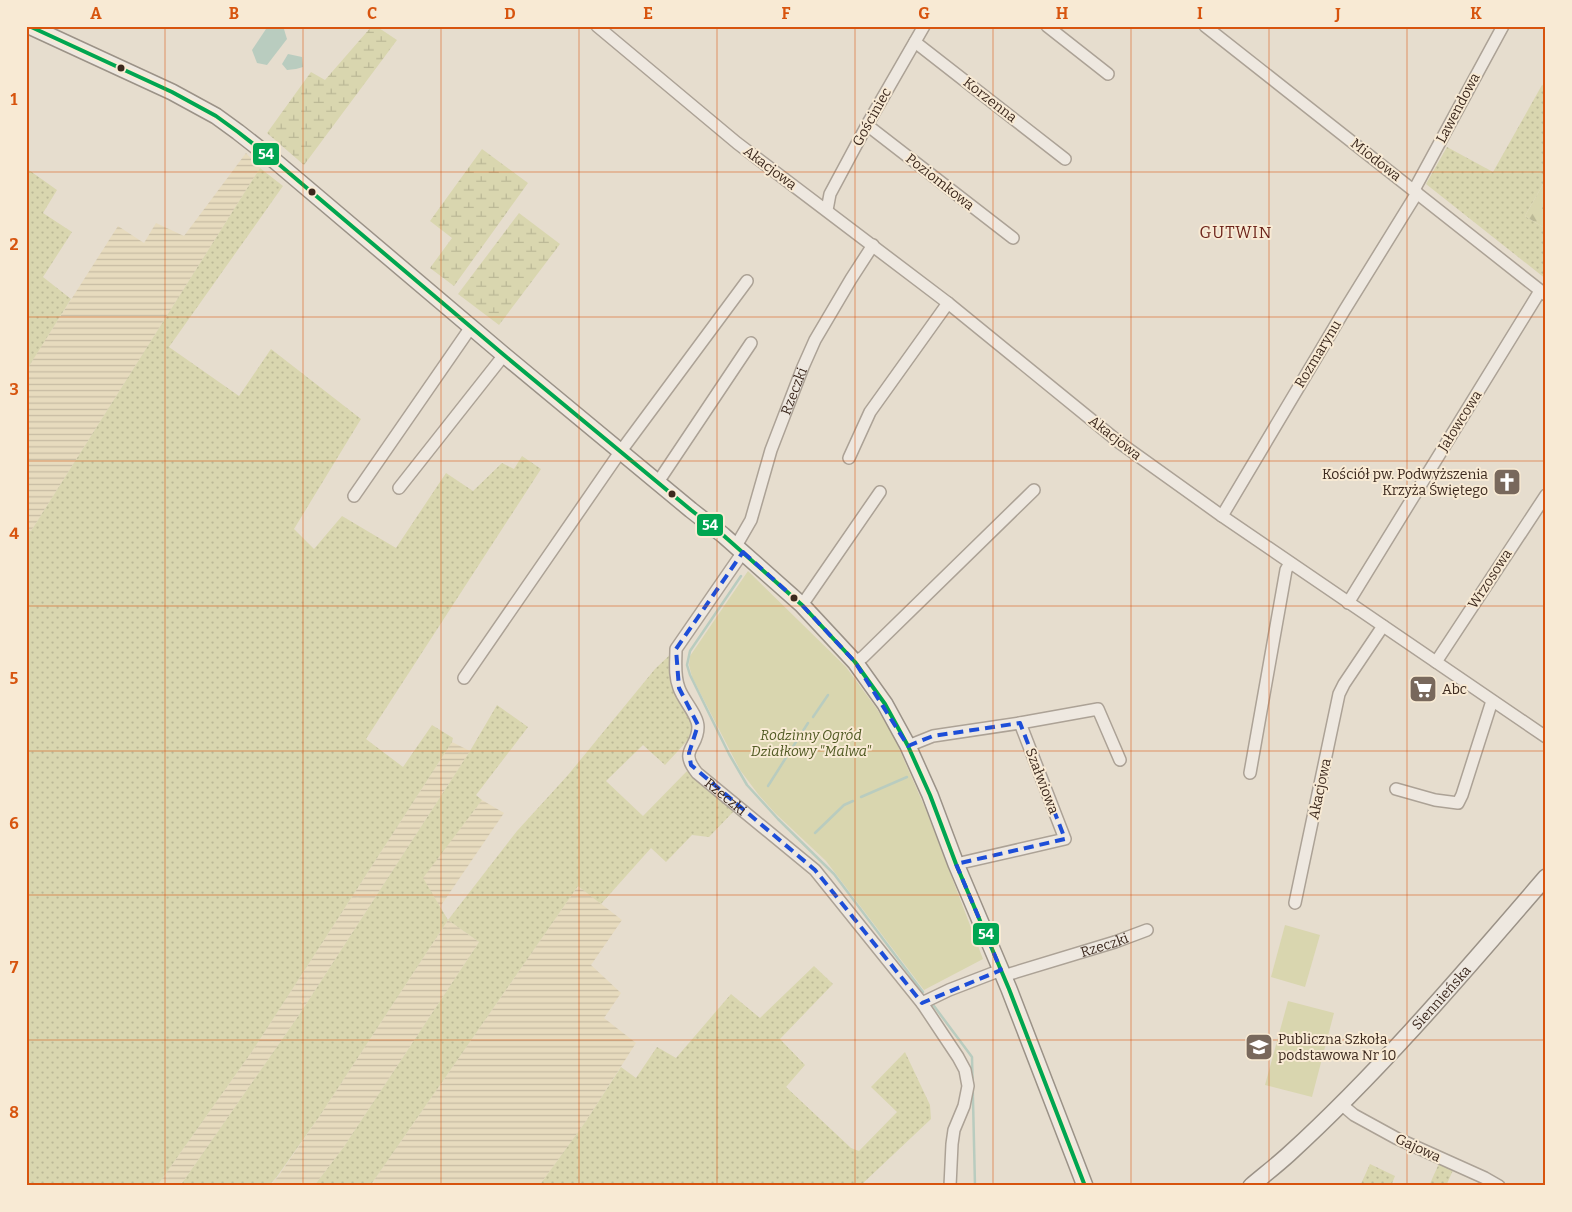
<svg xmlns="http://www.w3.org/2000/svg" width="1572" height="1212" font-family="Bitter,serif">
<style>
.farmland{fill:url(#farmland-rules)}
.grass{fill:url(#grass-dots)}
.forest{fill:url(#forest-firs)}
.wetland{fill:url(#wetland-marsh)}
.green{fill:#d9d6af}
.water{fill:#b9ccbf}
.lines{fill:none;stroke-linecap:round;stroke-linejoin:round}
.stream{stroke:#b9ccbf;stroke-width:2.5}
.street-casing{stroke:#aca296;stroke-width:14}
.secondary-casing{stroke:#9b9287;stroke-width:18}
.street{stroke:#eee8e0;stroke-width:11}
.secondary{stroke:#eee8e0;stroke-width:15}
.bus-1-casing{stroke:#f8ead4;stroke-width:8}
.bus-1{stroke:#00a651;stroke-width:4}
.marked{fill:none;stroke:#1d4ed8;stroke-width:4;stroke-dasharray:10 6;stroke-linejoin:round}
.grid{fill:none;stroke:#d7540e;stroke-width:1;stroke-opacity:0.55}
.bus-dot{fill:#3c291e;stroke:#f8ead4;stroke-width:2}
.labels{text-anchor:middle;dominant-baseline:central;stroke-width:4;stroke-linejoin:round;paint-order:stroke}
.street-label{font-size:14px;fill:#3c291e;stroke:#f8ead4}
.poi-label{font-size:14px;fill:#3c291e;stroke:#f8ead4;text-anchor:start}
.park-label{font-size:14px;font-style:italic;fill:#515a23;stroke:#f8ead4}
.quarter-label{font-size:16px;letter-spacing:1px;fill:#6c231a;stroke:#f8ead4}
.line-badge{stroke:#f8ead4;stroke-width:2}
.badge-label{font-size:14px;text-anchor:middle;font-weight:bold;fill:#fff}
.neatline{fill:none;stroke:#d7540e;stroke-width:2}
.grid-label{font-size:16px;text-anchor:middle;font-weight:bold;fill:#d7540e}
</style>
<defs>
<pattern id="farmland-rules" width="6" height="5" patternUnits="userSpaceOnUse" patternTransform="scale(1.25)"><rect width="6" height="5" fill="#e7dbbe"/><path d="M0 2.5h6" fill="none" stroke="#c7bca3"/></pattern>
<pattern id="grass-dots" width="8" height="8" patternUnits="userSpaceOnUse" patternTransform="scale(1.25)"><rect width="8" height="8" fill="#d9d6af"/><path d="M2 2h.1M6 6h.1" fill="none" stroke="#bbb896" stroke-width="1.8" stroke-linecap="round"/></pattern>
<pattern id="forest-firs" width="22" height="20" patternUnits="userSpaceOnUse" patternTransform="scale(1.25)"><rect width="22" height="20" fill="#d9d6af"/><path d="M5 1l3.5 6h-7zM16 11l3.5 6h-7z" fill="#bbb896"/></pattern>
<pattern id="wetland-marsh" width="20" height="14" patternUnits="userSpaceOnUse" patternTransform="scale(1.25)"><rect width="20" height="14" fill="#d9d6af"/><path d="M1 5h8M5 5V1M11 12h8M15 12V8" fill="none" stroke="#bbb896"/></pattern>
</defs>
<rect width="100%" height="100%" fill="#e6ddce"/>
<!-- farmland -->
<g class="farmland">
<path d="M246,153L260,168L31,531L26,529V371L35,356L118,226L144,243L156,223L184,236Z"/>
<path d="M452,742L470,751L299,1015L180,1186H157L253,1050Z"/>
<path d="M482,800L504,813L440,907L422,878Z"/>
<path d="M578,886L622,920L591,965L621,993L604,1018L636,1043L586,1121L539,1186H370Z"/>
<path d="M448,920L479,942L343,1148L314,1186H268L277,1178L319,1117Z"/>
</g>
<!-- grass -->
<g class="grass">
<path d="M1542,85L1546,87V179L1525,216L1546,229V279L1426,184L1447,147L1493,172Z"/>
<path d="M26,168L57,190L43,213L72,232L43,277L71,299L26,371Z"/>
<path d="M260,168L283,186L169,347L239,396L271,349L361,419L294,529L314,549L342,516L396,548L446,473L473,491L502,463L514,469L522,456L541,469L366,739L403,767L432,725L453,738L452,742L253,1050L157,1186H26V529L31,531Z"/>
<path d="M676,649L693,727L689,739L665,765L643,745L606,781L643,816L687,771L734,811L709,837L692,835L666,862L651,848L601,904L578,886L370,1186H314L343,1148L479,942L448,920L319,1117L276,1178L268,1186H180L299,1015L470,751L497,705L528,727L476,795L482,800L423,878L448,920L517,831L568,775L655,669Z"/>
<path d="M814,966L833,984L780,1039L805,1065L786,1087L851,1148L859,1151L897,1112L871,1087L905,1052L930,1105L931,1119L860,1186H539L586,1121L621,1067L636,1078L657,1047L676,1058L731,994L760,1018Z"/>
<path d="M1440,1161L1454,1168L1446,1186H1429Z"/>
<path d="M1370,1164L1395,1176L1391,1186H1360Z"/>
</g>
<!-- forest -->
<path class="forest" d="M1546,179V229L1525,216Z"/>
<!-- wetland -->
<g class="wetland">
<path d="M372,26H376L397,40L304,165L267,133L311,72L325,80Z"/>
<path d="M482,149L528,183L454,286L430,268L452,238L430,221Z"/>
<path d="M519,213L560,244L499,325L458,294Z"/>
</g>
<!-- green -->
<g class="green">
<path d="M748,571L846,667L877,709L894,737L926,810L983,959L924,990L826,861L775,813L758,794L740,770L692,677L689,665L690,656Z"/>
<path d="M1285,925L1320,935L1305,987L1271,977Z"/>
<path d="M1288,1001L1334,1013L1312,1097L1265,1085Z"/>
</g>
<!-- water -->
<g class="water">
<path d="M268,26H283L287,39L267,65L257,63L252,50Z"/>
<path d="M288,54L302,57L303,67L296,69L287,70L282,64Z"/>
</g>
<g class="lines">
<!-- stream -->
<g class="stream">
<path d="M741,576L690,651L687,665L690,675L729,754L747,785L778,819L834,874L923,992"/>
<path d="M813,717L828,695"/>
<path d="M768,786L808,723"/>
<path d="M861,797L907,777"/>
<path d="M815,833L844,805L853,801"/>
<path d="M931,1002L972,1057L975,1186"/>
</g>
<defs>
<g id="street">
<path d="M597,26L737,143L948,303L1120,443L1222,516L1546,737"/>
<path d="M1047,26L1108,74"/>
<path d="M1205,26L1546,295"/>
<path d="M915,42L1065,159"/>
<path d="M867,125L1013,238"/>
<path d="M1414,190L1503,26"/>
<path d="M827,210L830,194L867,125L924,26"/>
<path d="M849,458L870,412L948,303"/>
<path d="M658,482L751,343"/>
<path d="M399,488L504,355"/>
<path d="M354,496L471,327"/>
<path d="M1222,516L1344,311L1417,193"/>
<path id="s1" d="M736,546L751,520L771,450L803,367L815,340L851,279L873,245"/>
<path id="s2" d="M743,552L676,649C676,662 674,675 679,688C683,700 698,715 698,727C698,749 678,749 697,773L815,870L922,1003L958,1057L965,1070L968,1086L964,1106L954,1130L952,1144L950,1186"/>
<path d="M1348,603L1540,291"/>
<path d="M802,605L880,492"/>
<path d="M855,662L863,657L1034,490"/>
<path d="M1436,662L1546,495"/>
<path d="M464,678L618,455L747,281"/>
<path d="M908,746L933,736L1020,723L1098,709L1120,760"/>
<path d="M1250,773L1286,570L1290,563"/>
<path d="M1396,789L1435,800L1458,803L1462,795L1492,701"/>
<path d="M956,864L1065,839L1020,723"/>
<path d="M1295,903L1339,694L1344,684L1383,626"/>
<path id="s3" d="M1003,976L1115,942L1147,930"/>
<path d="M922,1003L949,990L1001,970"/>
<path d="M1341,1104L1354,1115L1396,1138L1485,1178L1499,1186"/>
</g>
<g id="secondary">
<path d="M29,26L172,92L216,116L238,132L275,161L504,355L691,510L723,535L802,605L855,662L885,704L908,746L930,795L956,864L1009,989L1085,1186"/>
<path id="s4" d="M1251,1186C1264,1175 1277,1165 1289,1154C1382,1069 1464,972 1546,877"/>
</g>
</defs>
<!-- street casing -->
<use href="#street" class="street-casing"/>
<!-- secondary casing -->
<use href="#secondary" class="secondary-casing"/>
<!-- street -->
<use href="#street" class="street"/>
<!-- secondary -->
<use href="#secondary" class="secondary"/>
<defs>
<path id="bus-1" d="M29,26L172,92L216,116L238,132L275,161L504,355L691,510L723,535L802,605L855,662L885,704L908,746L930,795L956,864L1009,989L1085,1186"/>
</defs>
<!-- bus-1 casing -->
<use href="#bus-1" class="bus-1-casing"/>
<!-- bus-1 -->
<use href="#bus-1" class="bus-1"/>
</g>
<!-- marked area -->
<path class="marked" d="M743,552L802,605L855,662L908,746L933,736L1020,723L1065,839L956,864L1001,970L922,1003L815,870L691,765L689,753L698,725L679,688L676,649Z"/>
<!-- grid -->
<path class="grid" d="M165,26V1186M303,26V1186M441,26V1186M579,26V1186M717,26V1186M855,26V1186M993,26V1186M1131,26V1186M1269,26V1186M1407,26V1186M26,172H1546M26,317H1546M26,461H1546M26,606H1546M26,751H1546M26,895H1546M26,1040H1546"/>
<!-- icons -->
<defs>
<symbol id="church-square" viewBox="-11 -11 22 22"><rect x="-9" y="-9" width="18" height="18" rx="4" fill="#78685c" stroke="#f8ead4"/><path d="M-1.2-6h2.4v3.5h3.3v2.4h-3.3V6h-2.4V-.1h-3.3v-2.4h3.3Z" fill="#fff"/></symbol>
<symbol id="supermarket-square" viewBox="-11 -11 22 22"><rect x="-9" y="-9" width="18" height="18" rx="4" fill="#78685c" stroke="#f8ead4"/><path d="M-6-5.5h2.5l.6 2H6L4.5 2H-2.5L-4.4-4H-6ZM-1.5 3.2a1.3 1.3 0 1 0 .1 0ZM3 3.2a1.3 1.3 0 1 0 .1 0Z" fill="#fff"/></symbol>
<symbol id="school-square" viewBox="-11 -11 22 22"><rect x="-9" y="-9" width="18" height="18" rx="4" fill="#78685c" stroke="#f8ead4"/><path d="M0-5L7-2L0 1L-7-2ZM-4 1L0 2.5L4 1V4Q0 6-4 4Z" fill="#fff"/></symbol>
</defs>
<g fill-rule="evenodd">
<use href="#church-square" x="1491" y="466" width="32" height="32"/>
<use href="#supermarket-square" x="1407" y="673" width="32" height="32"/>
<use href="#school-square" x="1243" y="1031" width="32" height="32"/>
</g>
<!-- markers -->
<g class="bus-dot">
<circle cx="121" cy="68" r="4.5"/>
<circle cx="312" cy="192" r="4.5"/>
<circle cx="672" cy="494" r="4.5"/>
<circle cx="794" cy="598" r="4.5"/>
</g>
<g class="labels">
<!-- street labels -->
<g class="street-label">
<text transform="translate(990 100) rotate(38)">Korzenna</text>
<text transform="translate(1458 108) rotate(-62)">Lawendowa</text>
<text transform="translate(872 117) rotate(-61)">Gościniec</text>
<text transform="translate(1376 160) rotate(38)">Miodowa</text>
<text transform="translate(770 168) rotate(37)">Akacjowa</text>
<text transform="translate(940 182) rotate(38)">Poziomkowa</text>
<text transform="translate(1318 354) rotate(-59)">Rozmarynu</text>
<text stroke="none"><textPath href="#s1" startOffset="166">Rzeczki</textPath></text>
<text transform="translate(1460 421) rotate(-58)">Jałowcowa</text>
<text transform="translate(1115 438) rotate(38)">Akacjowa</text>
<text transform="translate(1490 579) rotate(-57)">Wrzosowa</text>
<text transform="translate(1042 781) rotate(69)">Szałwiowa</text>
<text transform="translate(1320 789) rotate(-78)">Akacjowa</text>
<text stroke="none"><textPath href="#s2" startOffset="288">Rzeczki</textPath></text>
<text stroke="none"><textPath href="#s3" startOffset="106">Rzeczki</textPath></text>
<text stroke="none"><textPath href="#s4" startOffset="268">Siennieńska</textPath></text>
<text transform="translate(1418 1148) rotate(25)">Gajowa</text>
</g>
<!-- poi labels -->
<g class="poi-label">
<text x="1488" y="474" text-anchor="end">Kościół pw. Podwyższenia<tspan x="1488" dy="16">Krzyża Świętego</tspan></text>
<text x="1442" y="689">Abc</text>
<text x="1278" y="1039">Publiczna Szkoła<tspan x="1278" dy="16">podstawowa Nr 10</tspan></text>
</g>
<!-- park labels -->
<g class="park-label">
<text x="811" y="735">Rodzinny Ogród<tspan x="811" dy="16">Działkowy "Malwa"</tspan></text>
</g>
<!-- quarter labels -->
<g class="quarter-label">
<text x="1236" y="232">GUTWIN</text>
</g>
</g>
<g class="line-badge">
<rect x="252" y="142" width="28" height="24" rx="5" fill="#00a651"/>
<rect x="696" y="513" width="28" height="24" rx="5" fill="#00a651"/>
<rect x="972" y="922" width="28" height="24" rx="5" fill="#00a651"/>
</g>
<g class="badge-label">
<text x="266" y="159">54</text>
<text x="710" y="530">54</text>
<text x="986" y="939">54</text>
</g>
<!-- border -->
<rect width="1572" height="1212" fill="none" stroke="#f8ead4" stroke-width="55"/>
<rect x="28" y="28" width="1516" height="1156" class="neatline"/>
<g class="grid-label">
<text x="96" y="19">A</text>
<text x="234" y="19">B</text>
<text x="372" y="19">C</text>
<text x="510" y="19">D</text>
<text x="648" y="19">E</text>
<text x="786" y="19">F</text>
<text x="924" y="19">G</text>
<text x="1062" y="19">H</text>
<text x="1200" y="19">I</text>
<text x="1338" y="19">J</text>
<text x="1476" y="19">K</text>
<text x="14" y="105">1</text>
<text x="14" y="250">2</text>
<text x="14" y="395">3</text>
<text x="14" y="539">4</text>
<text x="14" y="684">5</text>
<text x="14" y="829">6</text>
<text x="14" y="973">7</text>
<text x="14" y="1118">8</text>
</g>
</svg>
